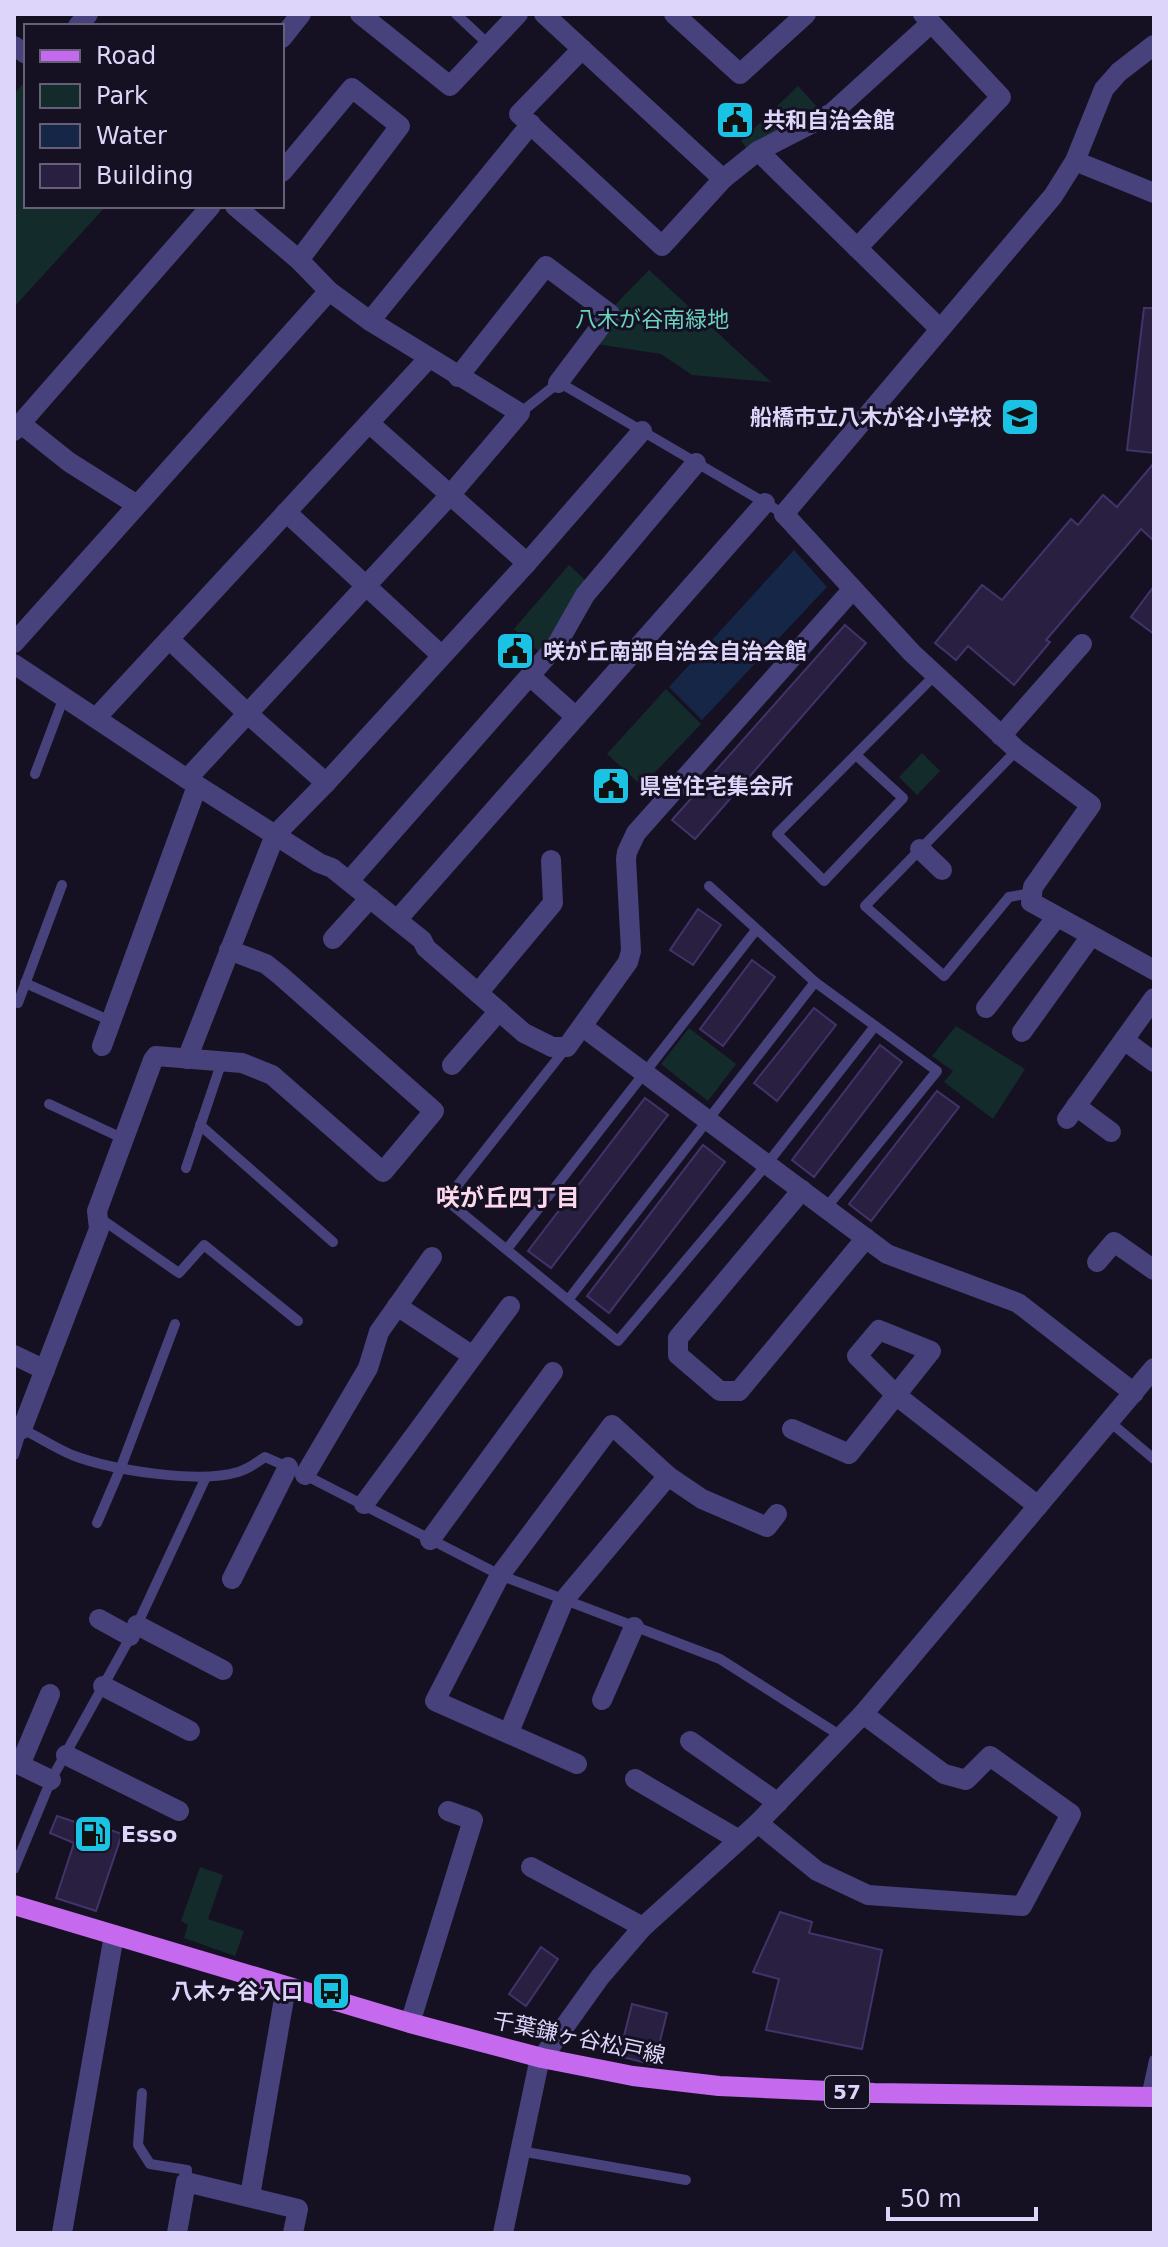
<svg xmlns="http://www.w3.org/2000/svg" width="1168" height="2247" font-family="'DejaVu Sans','Noto Sans JP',sans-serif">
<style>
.green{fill:#142b2b}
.water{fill:#162647}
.building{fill:#281f41;stroke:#42336a;stroke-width:2}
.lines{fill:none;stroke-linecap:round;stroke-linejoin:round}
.service{stroke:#47417c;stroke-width:10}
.minor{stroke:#47417c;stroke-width:20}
.tertiary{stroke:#47417c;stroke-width:20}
.primary{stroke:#c56aee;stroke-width:20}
.labels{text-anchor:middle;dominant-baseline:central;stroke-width:6;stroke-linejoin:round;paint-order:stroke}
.shield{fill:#151122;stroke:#a19bb9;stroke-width:2}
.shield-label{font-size:20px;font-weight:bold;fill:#ddd6fa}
.poi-label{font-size:22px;font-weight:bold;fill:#ddd6fa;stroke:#151122;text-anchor:start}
.park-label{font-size:22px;fill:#6bd2bf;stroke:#151122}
.street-label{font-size:22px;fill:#ddd6fa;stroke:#151122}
.neighbourhood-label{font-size:24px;font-weight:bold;fill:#fbd8ec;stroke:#151122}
</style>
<rect width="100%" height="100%" fill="#151122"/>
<!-- green -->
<g class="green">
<path d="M26,80V206H106L14,307V94Z"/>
<path d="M798,86L820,110L747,149L741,141Z"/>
<path d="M649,270L771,382L692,375L661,354L596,344L613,307Z"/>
<path d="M569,565L585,580L540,653L514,629Z"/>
<path d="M666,689L701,724L642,786L607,754Z"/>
<path d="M922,753L940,771L917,795L899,777Z"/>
<path d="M956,1026L1025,1069L993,1119L944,1082L953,1071L932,1056Z"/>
<path d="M689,1028L736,1064L708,1101L661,1064Z"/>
<path d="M200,1867L223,1875L208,1919L244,1931L235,1956L184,1938L188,1925L181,1921Z"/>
</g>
<!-- water -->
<path class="water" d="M794,550L827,587L702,720L669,687Z"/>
<!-- building -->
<g class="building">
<path d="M1144,308H1154V453L1127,450Z"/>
<path d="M1154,463V541L1141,529L1046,640L1050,642L1014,685L968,646L956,660L935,643L982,585L1002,600L1071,519L1078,525L1103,495L1117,507Z"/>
<path d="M1154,586V634L1131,617Z"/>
<path d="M845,625L866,643L695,839L672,820Z"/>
<path d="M698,909L721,925L693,965L670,950Z"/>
<path d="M752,960L775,977L723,1046L700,1029Z"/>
<path d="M814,1008L836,1025L777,1101L754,1083Z"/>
<path d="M880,1045L902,1062L814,1177L792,1160Z"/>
<path d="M937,1091L959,1107L871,1221L849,1204Z"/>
<path d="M645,1098L668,1115L551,1268L528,1251Z"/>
<path d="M703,1145L725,1162L609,1313L587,1296Z"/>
<path d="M57,1816L78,1823L80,1819L122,1834L96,1911L56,1898L74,1843L50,1833Z"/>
<path d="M780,1912L812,1922L809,1933L882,1950L862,2049L766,2030L779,1979L753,1972Z"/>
<path d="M541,1947L558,1959L526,2006L509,1994Z"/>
<path d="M632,2004L667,2013L654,2065L619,2056Z"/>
</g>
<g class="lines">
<!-- service -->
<g class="service">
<path d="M456,14L489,45"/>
<path d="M520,413L558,383L567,387L784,514"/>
<path d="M1017,750L865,906L944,976L1009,897L1031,893"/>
<path d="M856,755L903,798L824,881L777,834L935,675"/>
<path d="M35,774L64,697"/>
<path d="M709,886L815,982L937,1071L826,1208"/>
<path d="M25,983L111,1021"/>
<path d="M18,1003L62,885"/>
<path d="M566,1048L446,1200L618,1341L767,1164L875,1026"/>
<path d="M49,1104L124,1139"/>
<path d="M200,1125L333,1242"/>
<path d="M186,1168L222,1061"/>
<path d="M97,1216L179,1273L204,1245L298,1321"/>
<path d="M507,1249L756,930"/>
<path d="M568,1300L815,982"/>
<path d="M1110,1422L1154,1459"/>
<path d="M14,1455L22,1429C39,1437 55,1448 72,1455C111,1470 198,1484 238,1472C249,1469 256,1463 265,1457L290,1468"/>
<path d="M305,1475L500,1575L720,1659L841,1736"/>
<path d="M97,1523L121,1467L175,1324"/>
<path d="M14,1869L51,1780L137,1625L206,1477"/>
<path d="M142,2093L138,2145L150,2164L187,2170L186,2182"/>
<path d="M1146,2097L1154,2060"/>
<path d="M520,2151L686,2180"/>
</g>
<!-- minor -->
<g class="minor">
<path d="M360,14L450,86L518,14"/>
<path d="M544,14L723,179"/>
<path d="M674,14L740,74L806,14"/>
<path d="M78,26L88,14"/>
<path d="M282,38L301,14"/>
<path d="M14,46L26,54"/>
<path d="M582,49L519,114L662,246L723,179L758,151L832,113L930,24"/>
<path d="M758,151L940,329"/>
<path d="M1075,161L1154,193"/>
<path d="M282,172L352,88L400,126L299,260"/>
<path d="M857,248L1001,97L923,14"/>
<path d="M370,321L531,124"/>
<path d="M458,377L546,266L610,314L558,383"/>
<path d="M20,423L69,462L137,505"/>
<path d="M369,423L527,563"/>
<path d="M14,431L211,206"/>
<path d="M286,512L441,655"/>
<path d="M784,514L1053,196L1075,161L1104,89L1119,72L1154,45"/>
<path d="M169,639L248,714L326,783"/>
<path d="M14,643L329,291"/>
<path d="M14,664L187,779L319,863L332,868L422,940L426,948L524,1033L552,1047"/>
<path d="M530,676L576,717"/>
<path d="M96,718L428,359"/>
<path d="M1001,736L1082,644"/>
<path d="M187,779L451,494L520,413L370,321L329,291L299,260L235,206"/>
<path d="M920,849L942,870"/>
<path d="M349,881L556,646L585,595L696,463"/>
<path d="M397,920L765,503"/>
<path d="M333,939L370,898"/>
<path d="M478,993L553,903L551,860"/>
<path d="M986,1008L1056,918"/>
<path d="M1022,1032L1091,936"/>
<path d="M1124,1040L1154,1062"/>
<path d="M102,1046L197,786"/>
<path d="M187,1059L275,835L326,783L527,563L642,431"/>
<path d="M452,1065L499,1011"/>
<path d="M1076,1106L1111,1132"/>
<path d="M1067,1119L1154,998"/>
<path d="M802,1190L678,1338V1355L720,1391H739L866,1238"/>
<path d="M1097,1262L1114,1242L1154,1270"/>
<path d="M397,1306L473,1356"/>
<path d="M14,1355L45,1370"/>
<path d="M22,1429L99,1229L97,1211L153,1060L156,1056L242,1063L272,1075L383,1172L434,1111L281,976L266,964L229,950"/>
<path d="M792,1429L849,1454L931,1351L879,1330L857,1356L897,1396L1038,1506"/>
<path d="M305,1475L368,1368L379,1332L432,1257"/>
<path d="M364,1504L510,1306"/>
<path d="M430,1540L553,1372"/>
<path d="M232,1579L288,1467"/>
<path d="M99,1619L130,1636"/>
<path d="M137,1625L223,1670"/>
<path d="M103,1686L190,1731"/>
<path d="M50,1694L20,1765L51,1780"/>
<path d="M602,1700L634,1627"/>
<path d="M509,1732L564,1600L668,1476"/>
<path d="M690,1741L778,1803"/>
<path d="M66,1755L179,1811"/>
<path d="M577,1764L435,1701L500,1575L612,1425L668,1476L702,1499L767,1527L777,1514"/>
<path d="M635,1779L739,1840"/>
<path d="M758,1823L817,1871L868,1895L1022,1906L1071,1814L990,1756L966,1780L944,1774L863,1714"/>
<path d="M531,1867L643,1927"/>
<path d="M410,2023L473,1820L448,1811"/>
<path d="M250,2196L286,1987"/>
<path d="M62,2233L114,1935"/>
<path d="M177,2233L186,2182L298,2209L293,2233"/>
</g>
<!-- tertiary -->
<g class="tertiary">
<path d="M784,514L912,653L1017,750L1091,805L1033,887L1031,902L1154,970"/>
<path d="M583,1027L887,1254L1018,1303L1134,1393"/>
<path d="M552,1047H567L628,962L631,951L626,859L627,852L636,833L853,589"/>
<path d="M503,2233L538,2067L542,2058L600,1977L643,1927L758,1823L863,1714L1154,1368"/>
</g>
<!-- primary -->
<path class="primary" d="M14,1905L410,2023L542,2058L633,2076L719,2086L874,2093L1154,2097"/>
</g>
<!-- icons -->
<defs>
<symbol id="civic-square" viewBox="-11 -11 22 22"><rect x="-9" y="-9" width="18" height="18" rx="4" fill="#1ac2e3" stroke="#151122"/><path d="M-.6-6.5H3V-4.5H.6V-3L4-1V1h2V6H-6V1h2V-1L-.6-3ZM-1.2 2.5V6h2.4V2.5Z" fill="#111"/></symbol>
<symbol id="school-square" viewBox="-11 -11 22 22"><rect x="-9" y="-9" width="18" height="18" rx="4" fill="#1ac2e3" stroke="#151122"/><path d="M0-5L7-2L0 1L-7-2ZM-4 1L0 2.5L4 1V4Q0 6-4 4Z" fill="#111"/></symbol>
<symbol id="fuel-square" viewBox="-11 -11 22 22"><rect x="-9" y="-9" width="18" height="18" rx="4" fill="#1ac2e3" stroke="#151122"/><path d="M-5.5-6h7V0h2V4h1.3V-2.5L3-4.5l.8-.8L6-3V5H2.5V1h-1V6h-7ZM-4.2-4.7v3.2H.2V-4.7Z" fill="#111"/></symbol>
<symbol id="bus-square" viewBox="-11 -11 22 22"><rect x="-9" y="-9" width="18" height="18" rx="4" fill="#1ac2e3" stroke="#151122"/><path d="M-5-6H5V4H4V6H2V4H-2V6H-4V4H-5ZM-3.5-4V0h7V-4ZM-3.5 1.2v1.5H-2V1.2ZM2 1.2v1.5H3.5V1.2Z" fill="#111"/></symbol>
</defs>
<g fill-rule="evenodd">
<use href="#civic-square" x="713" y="98" width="44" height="44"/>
<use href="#school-square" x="998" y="395" width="44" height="44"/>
<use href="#civic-square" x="493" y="629" width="44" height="44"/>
<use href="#civic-square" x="589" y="764" width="44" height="44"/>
<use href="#fuel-square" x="71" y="1812" width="44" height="44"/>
<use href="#bus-square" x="309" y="1969" width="44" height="44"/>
</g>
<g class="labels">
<!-- shield labels -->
<rect class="shield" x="825" y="2076" width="44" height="32" rx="6"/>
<g class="shield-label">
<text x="847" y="2092">57</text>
</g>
<!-- poi labels -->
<g class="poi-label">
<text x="763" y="120">共和自治会館</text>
<text x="992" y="417" text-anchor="end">船橋市立八木が谷小学校</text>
<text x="543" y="651">咲が丘南部自治会自治会館</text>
<text x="639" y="786">県営住宅集会所</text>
<text x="121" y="1834">Esso</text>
<text x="303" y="1991" text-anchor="end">八木ヶ谷入口</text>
</g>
<!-- park labels -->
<g class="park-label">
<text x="652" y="319">八木が谷南緑地</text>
</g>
<!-- street labels -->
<g class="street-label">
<text transform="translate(579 2038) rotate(12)">千葉鎌ヶ谷松戸線</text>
</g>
<!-- neighbourhood labels -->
<g class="neighbourhood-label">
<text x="508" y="1198">咲が丘四丁目</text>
</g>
</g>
<!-- border -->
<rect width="1168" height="2247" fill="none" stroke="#ddd6fa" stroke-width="32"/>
<!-- legend -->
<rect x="24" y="24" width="260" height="184" fill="#151122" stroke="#656078" stroke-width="2"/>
<rect x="40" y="50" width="40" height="12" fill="#c56aee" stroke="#656078" stroke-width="2"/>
<text x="96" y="64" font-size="24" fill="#ddd6fa">Road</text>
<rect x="40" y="84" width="40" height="24" fill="#142b2b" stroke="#656078" stroke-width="2"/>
<text x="96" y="104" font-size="24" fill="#ddd6fa">Park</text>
<rect x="40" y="124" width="40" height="24" fill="#162647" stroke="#656078" stroke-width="2"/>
<text x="96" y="144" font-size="24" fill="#ddd6fa">Water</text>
<rect x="40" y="164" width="40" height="24" fill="#281f41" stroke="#656078" stroke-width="2"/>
<text x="96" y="184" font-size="24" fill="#ddd6fa">Building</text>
<!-- scale -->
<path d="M888 2207v12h148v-12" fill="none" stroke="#ddd6fa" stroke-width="4"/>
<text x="900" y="2207" font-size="24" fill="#ddd6fa" stroke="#151122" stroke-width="6" paint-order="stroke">50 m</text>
</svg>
